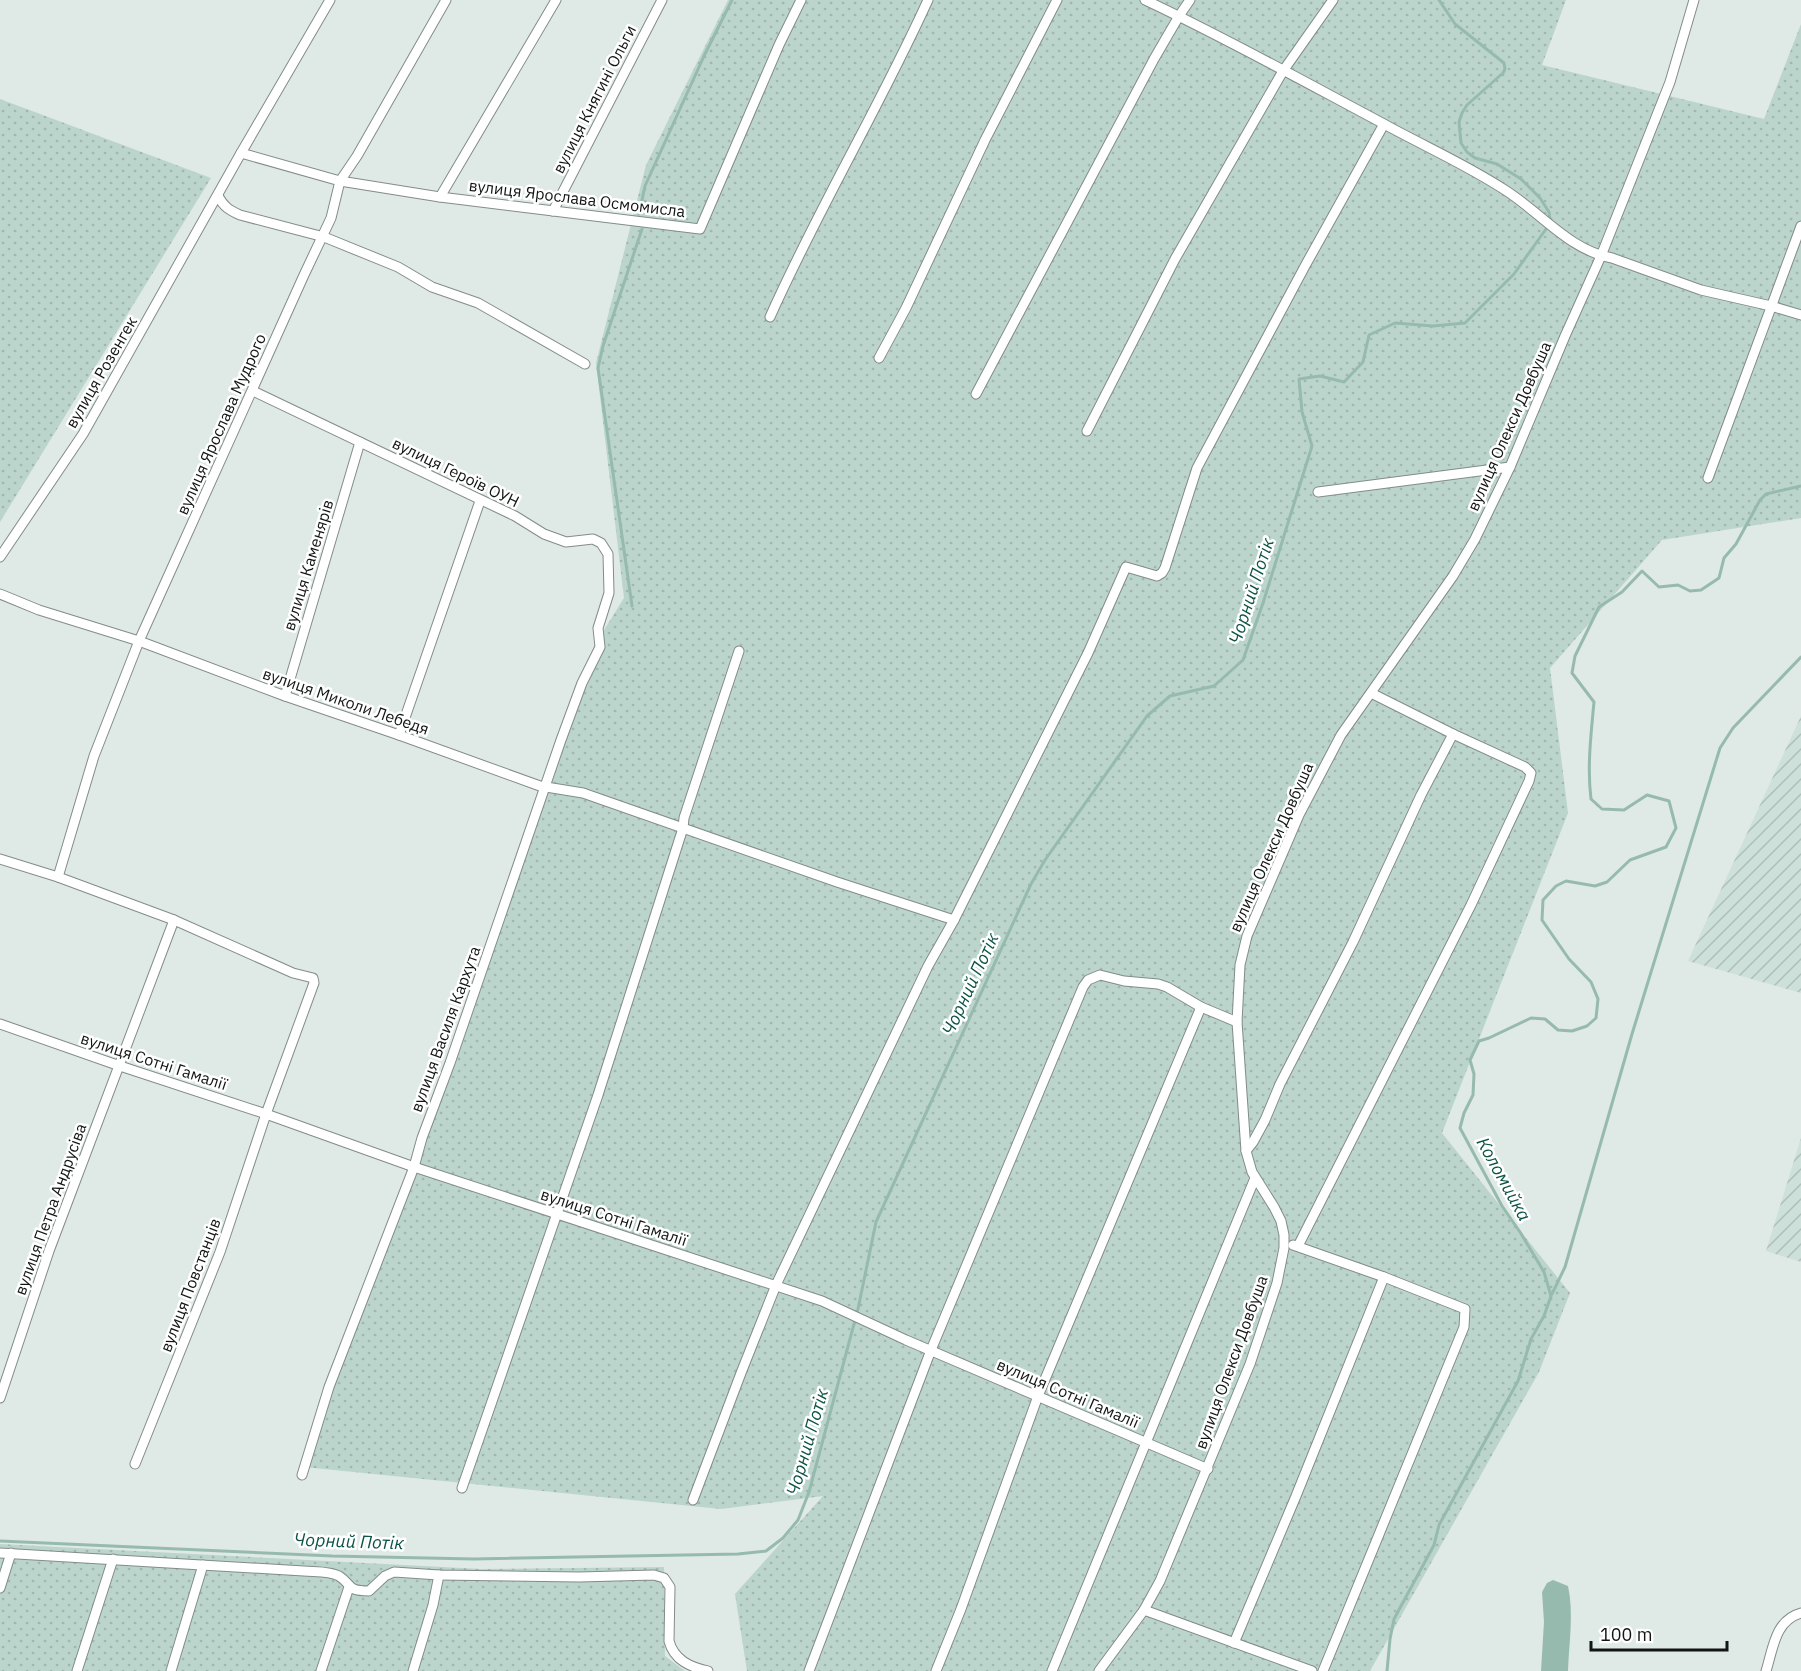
<svg xmlns="http://www.w3.org/2000/svg" width="1801" height="1671" font-family="'IBM Plex Sans',sans-serif">
<style>
.industrial{fill:url(#industrial-furrows)}
.garden{fill:url(#garden-dots)}
.water{fill:#97baaf}
.lines{fill:none;stroke-linecap:round;stroke-linejoin:round}
.stream{stroke:#97baaf;stroke-width:3}
.minor-casing{stroke:#838c89;stroke-width:11}
.minor{stroke:#fff;stroke-width:9}
.labels{text-anchor:middle;dominant-baseline:central;stroke-width:5;stroke-linejoin:round;paint-order:stroke}
.street-label{font-size:16px;fill:#111513;stroke:#fff}
.water-label{font-size:18px;font-style:italic;fill:#0c5445;stroke:#fff}
</style>
<defs>
<pattern id="industrial-furrows" width="10" height="10" patternUnits="userSpaceOnUse" patternTransform="scale(1.5)"><rect width="10" height="10" fill="#cde0da"/><path d="M-1 1l2-2M0 10L10 0M9 11l2-2" fill="none" stroke="#afbfba"/></pattern>
<pattern id="garden-dots" width="8" height="8" patternUnits="userSpaceOnUse" patternTransform="scale(1.5)"><rect width="8" height="8" fill="#bbd5cd"/><path d="M2 2h.1M6 6h.1" fill="none" stroke="#a0b6af" stroke-width="1.8" stroke-linecap="round"/></pattern>
</defs>
<rect width="100%" height="100%" fill="#dfe9e5"/>
<!-- industrial -->
<g class="industrial">
<path d="M1801,716V993L1688,961Z"/>
<path d="M1801,1138V1262L1766,1251Z"/>
</g>
<!-- garden -->
<g class="garden">
<path d="M728,0H1566L1542,65L1764,119L1801,24V518L1662,540L1550,668L1568,813L1442,1133L1570,1293L1539,1372L1370,1671H747L735,1594L823,1496L721,1509L304,1467L594,646L624,598L596,363L646,165Z"/>
<path d="M0,99L211,178L0,522Z"/>
<path d="M0,1544L481,1569L664,1567L665,1656L685,1671H0Z"/>
</g>
<!-- water -->
<path class="water" d="M1553,1580L1568,1586C1574,1613 1569,1643 1568,1671H1541L1544,1622L1542,1592L1547,1583Z"/>
<g class="lines">
<!-- stream -->
<g class="stream">
<path d="M639,214L645,186L704,56L732,0"/>
<path d="M632,606L598,368L603,346L642,229"/>
<path d="M1552,1294L1565,1267L1632,1034L1720,748L1733,728L1801,657"/>
<path d="M0,1541L332,1556L474,1559L738,1554L766,1551L783,1538L798,1520L809,1492L858,1309L876,1222L1031,884L1045,860L1147,716L1170,696L1214,686L1243,660L1263,603L1312,446L1302,412L1299,379L1320,376L1344,382L1363,362L1369,335L1395,323L1433,326L1465,323L1514,274L1546,229L1550,221L1549,212L1540,198L1521,179L1497,164L1475,158L1467,152L1461,143L1459,122L1462,113L1467,105L1503,73L1505,69L1504,63L1455,24L1439,0"/>
<path d="M1387,1671L1390,1639L1394,1619L1434,1545L1439,1525L1518,1381L1531,1339L1544,1316L1551,1296L1544,1272L1520,1232L1502,1206L1460,1128L1464,1113L1473,1095L1474,1074L1470,1060L1479,1041L1489,1038L1531,1018L1545,1019L1558,1030L1572,1031L1587,1026L1596,1018L1598,999L1591,982L1569,959L1542,920L1543,900L1556,886L1566,881L1595,886L1607,882L1630,860L1666,847L1676,828L1669,801L1647,795L1624,810L1602,809L1591,799C1587,767 1591,734 1594,702L1572,673L1575,656L1599,607L1622,592L1642,571L1659,587L1678,585L1690,591L1701,590L1719,578L1724,558L1736,544L1760,500L1766,494L1801,486"/>
</g>
<defs>
<g id="minor">
<path d="M1145,0C1226,38 1305,82 1384,124C1424,146 1467,165 1505,190C1540,212 1569,250 1612,258L1701,290L1771,306L1801,315"/>
<path d="M241,153L340,181L440,197L700,229L779,45L801,0"/>
<path d="M218,196C224,207 229,210 240,215L324,237L398,267L432,287L478,303L585,364"/>
<path d="M440,197L556,0"/>
<path d="M553,211L662,0"/>
<path d="M770,317C818,209 879,108 928,0"/>
<path d="M879,358L906,308L985,140L1057,0"/>
<path d="M253,391L515,516L544,534L566,542L593,539L601,543L608,554L609,593L598,628L600,647L582,683L561,740L450,1063L422,1138L414,1167L329,1387L302,1475"/>
<path d="M976,394L1154,59L1179,16L1190,0"/>
<path d="M1087,431L1175,259L1283,71L1333,0"/>
<path d="M1708,478L1801,226"/>
<path d="M1318,492L1510,467"/>
<path d="M0,557L83,434L241,153L330,0"/>
<path d="M0,594L39,610L139,641L285,696L399,735L540,786L583,793L837,882L954,920"/>
<path d="M285,696L360,442"/>
<path d="M399,735L480,501"/>
<path d="M0,859L58,877L174,920L293,973L313,978L314,983L266,1114L220,1252L135,1464"/>
<path d="M58,877L94,756L139,641L304,275L331,218L340,181L357,156L446,0"/>
<path d="M0,1024L120,1066L266,1114L414,1167L822,1301L906,1340L1208,1469"/>
<path d="M1246,1151L1253,1142L1265,1120L1280,1084L1353,942L1421,795L1453,734"/>
<path d="M1293,1245L1384,1277L1465,1309L1464,1327L1323,1671"/>
<path d="M1298,1246L1471,905L1529,781L1531,773L1525,767L1453,734L1371,693"/>
<path d="M0,1398L49,1251L174,920"/>
<path d="M462,1488L598,1095L683,828L684,818L739,651"/>
<path d="M693,1500L741,1373L776,1285L928,966L954,920L1088,653L1126,567L1157,576L1162,573L1165,568L1197,468L1305,266L1384,124"/>
<path d="M0,1553L304,1571C315,1572 330,1571 339,1576C353,1585 346,1591 369,1591L385,1576L394,1572L439,1575L579,1577L654,1575L664,1578L670,1587L669,1641C674,1660 690,1667 708,1671"/>
<path d="M0,1588L11,1553"/>
<path d="M1144,1610L1312,1671"/>
<path d="M1234,1643L1296,1496L1384,1277"/>
<path d="M77,1671L113,1559"/>
<path d="M171,1671L203,1565"/>
<path d="M321,1671L349,1587"/>
<path d="M413,1671L433,1605L439,1575"/>
<path d="M809,1671L931,1350L1083,987L1088,980L1100,975L1124,981L1158,984L1167,987L1201,1007L1237,1022"/>
<path d="M936,1671L961,1609L1038,1396L1201,1007"/>
<path d="M1052,1671L1255,1178"/>
<path d="M1099,1671L1144,1610L1160,1581L1250,1364L1277,1283L1284,1248V1235L1281,1221L1274,1207L1252,1172L1246,1151L1237,1022L1240,965L1247,936L1299,815L1341,735L1453,576L1475,539L1510,467L1565,336L1601,256L1670,82L1694,0"/>
<path d="M1766,1671C1773,1649 1775,1620 1801,1613"/>
</g>
</defs>
<!-- minor casing -->
<use href="#minor" class="minor-casing"/>
<!-- minor -->
<use href="#minor" class="minor"/>
</g>
<g class="labels">
<!-- street labels -->
<g class="street-label">
<text transform="translate(594 99) rotate(-63)">вулиця Княгині Ольги</text>
<text transform="translate(577 198) rotate(7)">вулиця Ярослава Осмомисла</text>
<text transform="translate(101 372) rotate(-60)">вулиця Розенгек</text>
<text transform="translate(221 424) rotate(-66)">вулиця Ярослава Мудрого</text>
<text transform="translate(1509 426) rotate(-66)">вулиця Олекси Довбуша</text>
<text transform="translate(456 472) rotate(26)">вулиця Героїв ОУН</text>
<text transform="translate(308 565) rotate(-73)">вулиця Каменярів</text>
<text transform="translate(346 701) rotate(19)">вулиця Миколи Лебедя</text>
<text transform="translate(1271 847) rotate(-66)">вулиця Олекси Довбуша</text>
<text transform="translate(445 1029) rotate(-70)">вулиця Василя Кархута</text>
<text transform="translate(154 1061) rotate(18)">вулиця Сотні Гамалії</text>
<text transform="translate(50 1209) rotate(-70)">вулиця Петра Андрусіва</text>
<text transform="translate(614 1217) rotate(18)">вулиця Сотні Гамалії</text>
<text transform="translate(190 1285) rotate(-69)">вулиця Повстанців</text>
<text transform="translate(1231 1362) rotate(-70)">вулиця Олекси Довбуша</text>
<text transform="translate(1068 1393) rotate(23)">вулиця Сотні Гамалії</text>
</g>
<!-- water labels -->
<g class="water-label">
<text transform="translate(1251 591) rotate(-72)">Чорний Потік</text>
<text transform="translate(970 984) rotate(-65)">Чорний Потік</text>
<text transform="translate(1504 1179) rotate(61)">Коломийка</text>
<text transform="translate(807 1442) rotate(-74)">Чорний Потік</text>
<text transform="translate(349 1541) rotate(2)">Чорний Потік</text>
</g>
</g>
<!-- scale -->
<path d="M1591 1641v9h136v-9" fill="none" stroke="#111513" stroke-width="3"/>
<text x="1600" y="1641" font-size="18" fill="#111513" stroke="#ffffff" stroke-width="4.5" paint-order="stroke">100 m</text>
</svg>
